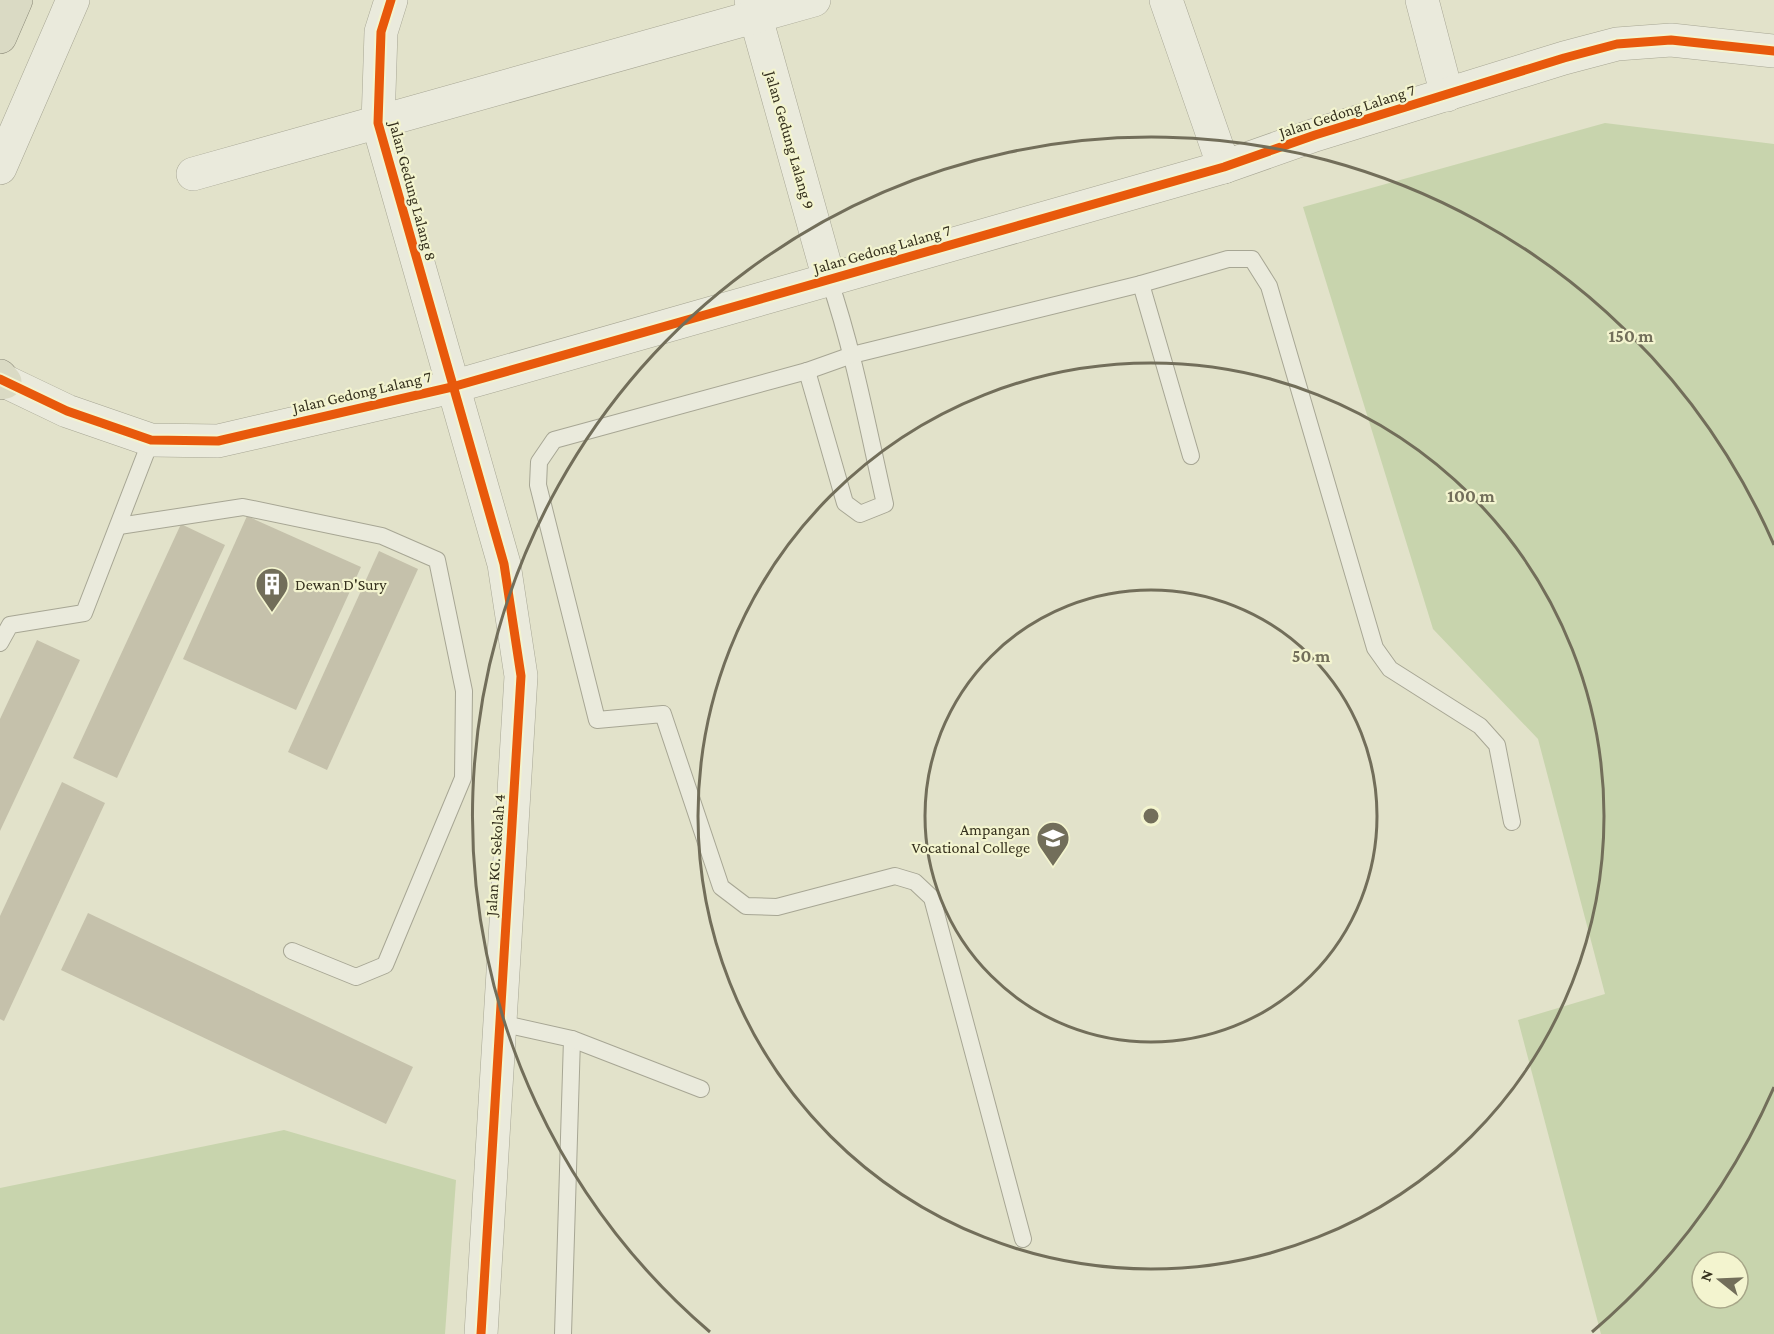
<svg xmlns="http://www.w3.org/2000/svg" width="1774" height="1334" font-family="'Crimson Pro',serif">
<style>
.green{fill:#c8d4ad;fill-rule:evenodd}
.building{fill:#c5c1ab}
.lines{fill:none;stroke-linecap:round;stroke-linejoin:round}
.service-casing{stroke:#a7a694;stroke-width:18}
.minor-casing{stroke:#a7a694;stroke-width:34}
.tertiary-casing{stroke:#a7a694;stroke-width:34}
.trunk-casing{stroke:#8c8b7a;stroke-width:34}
.service{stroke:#eaeadc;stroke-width:16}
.minor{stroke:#eaeadc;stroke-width:33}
.tertiary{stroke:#eaeadc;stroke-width:33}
.trunk{stroke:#dadac4;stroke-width:33}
.cycleway-casing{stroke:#f3f4cf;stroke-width:13}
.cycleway{stroke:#e8590c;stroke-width:9}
.ring{fill:none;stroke:#726e5a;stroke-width:3}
.labels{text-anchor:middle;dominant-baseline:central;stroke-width:4.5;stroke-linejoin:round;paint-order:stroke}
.street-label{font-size:16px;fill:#35301d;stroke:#f3f4cf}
.poi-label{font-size:16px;fill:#35301d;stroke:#f3f4cf;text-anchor:start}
.centre{fill:#726e5a;stroke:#f3f4cf;stroke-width:3}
.ring-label{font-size:18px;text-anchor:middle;font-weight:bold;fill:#726e5a;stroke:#f3f4cf;stroke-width:4.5;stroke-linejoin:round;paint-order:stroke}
</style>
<rect width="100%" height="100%" fill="#e2e2ca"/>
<!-- green -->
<g class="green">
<path d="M1605,123L1774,144V1334H1601L1518,1020L1605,994L1538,739L1433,629L1303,207ZM1702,1262H1738V1298H1702Z"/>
<path d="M284,1130L456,1180L445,1334H0V1188Z"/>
</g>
<!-- building -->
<g class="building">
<path d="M247,516L361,567L296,710L183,659Z"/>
<path d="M181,524L225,545L117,778L73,758Z"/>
<path d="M379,551L418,569L327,770L288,752Z"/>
<path d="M37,640L80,660L0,831V719Z"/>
<path d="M62,782L105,803L4,1021L0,1019V916Z"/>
<path d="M88,913L413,1067L386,1124L61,970Z"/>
</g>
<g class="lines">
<defs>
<g id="service">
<path d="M1141,284L1191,456"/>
<path d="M807,371L845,503L860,514L885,504C868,429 854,352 829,279"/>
<path d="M119,526L243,507L382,536L437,560L464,691L463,778L385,965L356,977L292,951"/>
<path d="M0,643L10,625L84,613L151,440"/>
<path d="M500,1023L572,1039L563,1334"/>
<path d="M572,1039L701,1089"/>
<path d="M1023,1239L932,898L915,882L895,876L777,907L746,906L721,887L663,714L597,720L538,485L539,462L554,440L807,371L852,355L1141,284L1228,259H1252L1269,286L1375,648L1390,669L1480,726L1497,745L1512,822"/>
</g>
<g id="minor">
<path d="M391,0L381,32L378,123L504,564L521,676L481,1334"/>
<path d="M751,0L829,279"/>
<path d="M1166,0L1224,167"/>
<path d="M1422,0L1447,95"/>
<path d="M0,168L73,0"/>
<path d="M193,174L814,0"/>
</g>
<path id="tertiary" d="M0,379L67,411L151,440L218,441L452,387L1224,167L1315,135L1564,58L1617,44L1671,40L1774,51"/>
<g id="trunk">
<path d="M0,37L16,0"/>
<path d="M0,376L5,382L0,383"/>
</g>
</defs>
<!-- service casing -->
<use href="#service" class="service-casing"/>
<!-- minor casing -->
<use href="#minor" class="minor-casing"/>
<!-- tertiary casing -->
<use href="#tertiary" class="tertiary-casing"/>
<!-- trunk casing -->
<use href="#trunk" class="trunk-casing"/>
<!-- service -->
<use href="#service" class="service"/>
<!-- minor -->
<use href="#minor" class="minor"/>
<!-- tertiary -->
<use href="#tertiary" class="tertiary"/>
<!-- trunk -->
<use href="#trunk" class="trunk"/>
<defs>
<g id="cycleway">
<path d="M391,0L381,32L378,123L504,564L521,676L481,1334"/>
<path d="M0,379L67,411L151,440L218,441L452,387L1224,167L1315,135L1564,58L1617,44L1671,40L1774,51"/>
</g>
</defs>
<!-- cycleway casing -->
<use href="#cycleway" class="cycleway-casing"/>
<!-- cycleway -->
<use href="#cycleway" class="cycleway"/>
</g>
<!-- distance rings -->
<g class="ring">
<circle cx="1151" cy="816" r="226"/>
<circle cx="1151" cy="816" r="453"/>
<path d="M1774 1087A679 679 0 0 1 1592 1332M710 1332A679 679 0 1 1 1774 545"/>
</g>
<!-- icons -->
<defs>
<symbol id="building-pin" viewBox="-11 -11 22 30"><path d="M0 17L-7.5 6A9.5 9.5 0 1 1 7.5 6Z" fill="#726e5a" stroke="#f3f4cf"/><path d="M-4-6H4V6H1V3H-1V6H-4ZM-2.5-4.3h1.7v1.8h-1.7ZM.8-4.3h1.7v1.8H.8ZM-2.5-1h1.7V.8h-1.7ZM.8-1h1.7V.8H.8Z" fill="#fff"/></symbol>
<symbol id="school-pin" viewBox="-11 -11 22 30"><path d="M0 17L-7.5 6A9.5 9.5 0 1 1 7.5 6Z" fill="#726e5a" stroke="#f3f4cf"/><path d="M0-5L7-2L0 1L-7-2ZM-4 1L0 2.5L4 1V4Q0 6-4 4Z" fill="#fff"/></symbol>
</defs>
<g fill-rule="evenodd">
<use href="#building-pin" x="253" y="565" width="38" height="52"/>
<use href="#school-pin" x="1034" y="819" width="38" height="52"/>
</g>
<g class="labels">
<!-- street labels -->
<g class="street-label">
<text transform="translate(1347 111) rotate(-18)">Jalan Gedong Lalang 7</text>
<text transform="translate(790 140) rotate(74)">Jalan Gedung Lalang 9</text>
<text transform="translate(413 191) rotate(75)">Jalan Gedung Lalang 8</text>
<text transform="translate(882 249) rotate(-16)">Jalan Gedong Lalang 7</text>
<text transform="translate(362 392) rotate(-13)">Jalan Gedong Lalang 7</text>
<text transform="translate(495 855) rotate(-86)">Jalan KG. Sekolah 4</text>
</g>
<!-- poi labels -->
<g class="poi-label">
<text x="295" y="584">Dewan D'Sury</text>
<text x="1030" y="829" text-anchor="end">Ampangan<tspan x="1030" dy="18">Vocational College</tspan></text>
</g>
</g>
<circle cx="1151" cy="816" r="9" class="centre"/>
<g class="ring-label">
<text x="1631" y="342">150 m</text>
<text x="1471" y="502">100 m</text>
<text x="1311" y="662">50 m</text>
</g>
<!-- north arrow -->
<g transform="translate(1720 1280) rotate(288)"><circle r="28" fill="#f3f4cf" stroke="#a7a688" stroke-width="1.5"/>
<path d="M0-4.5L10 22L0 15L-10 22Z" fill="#726e5a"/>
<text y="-9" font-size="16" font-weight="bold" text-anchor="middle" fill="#35301d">N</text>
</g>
</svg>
